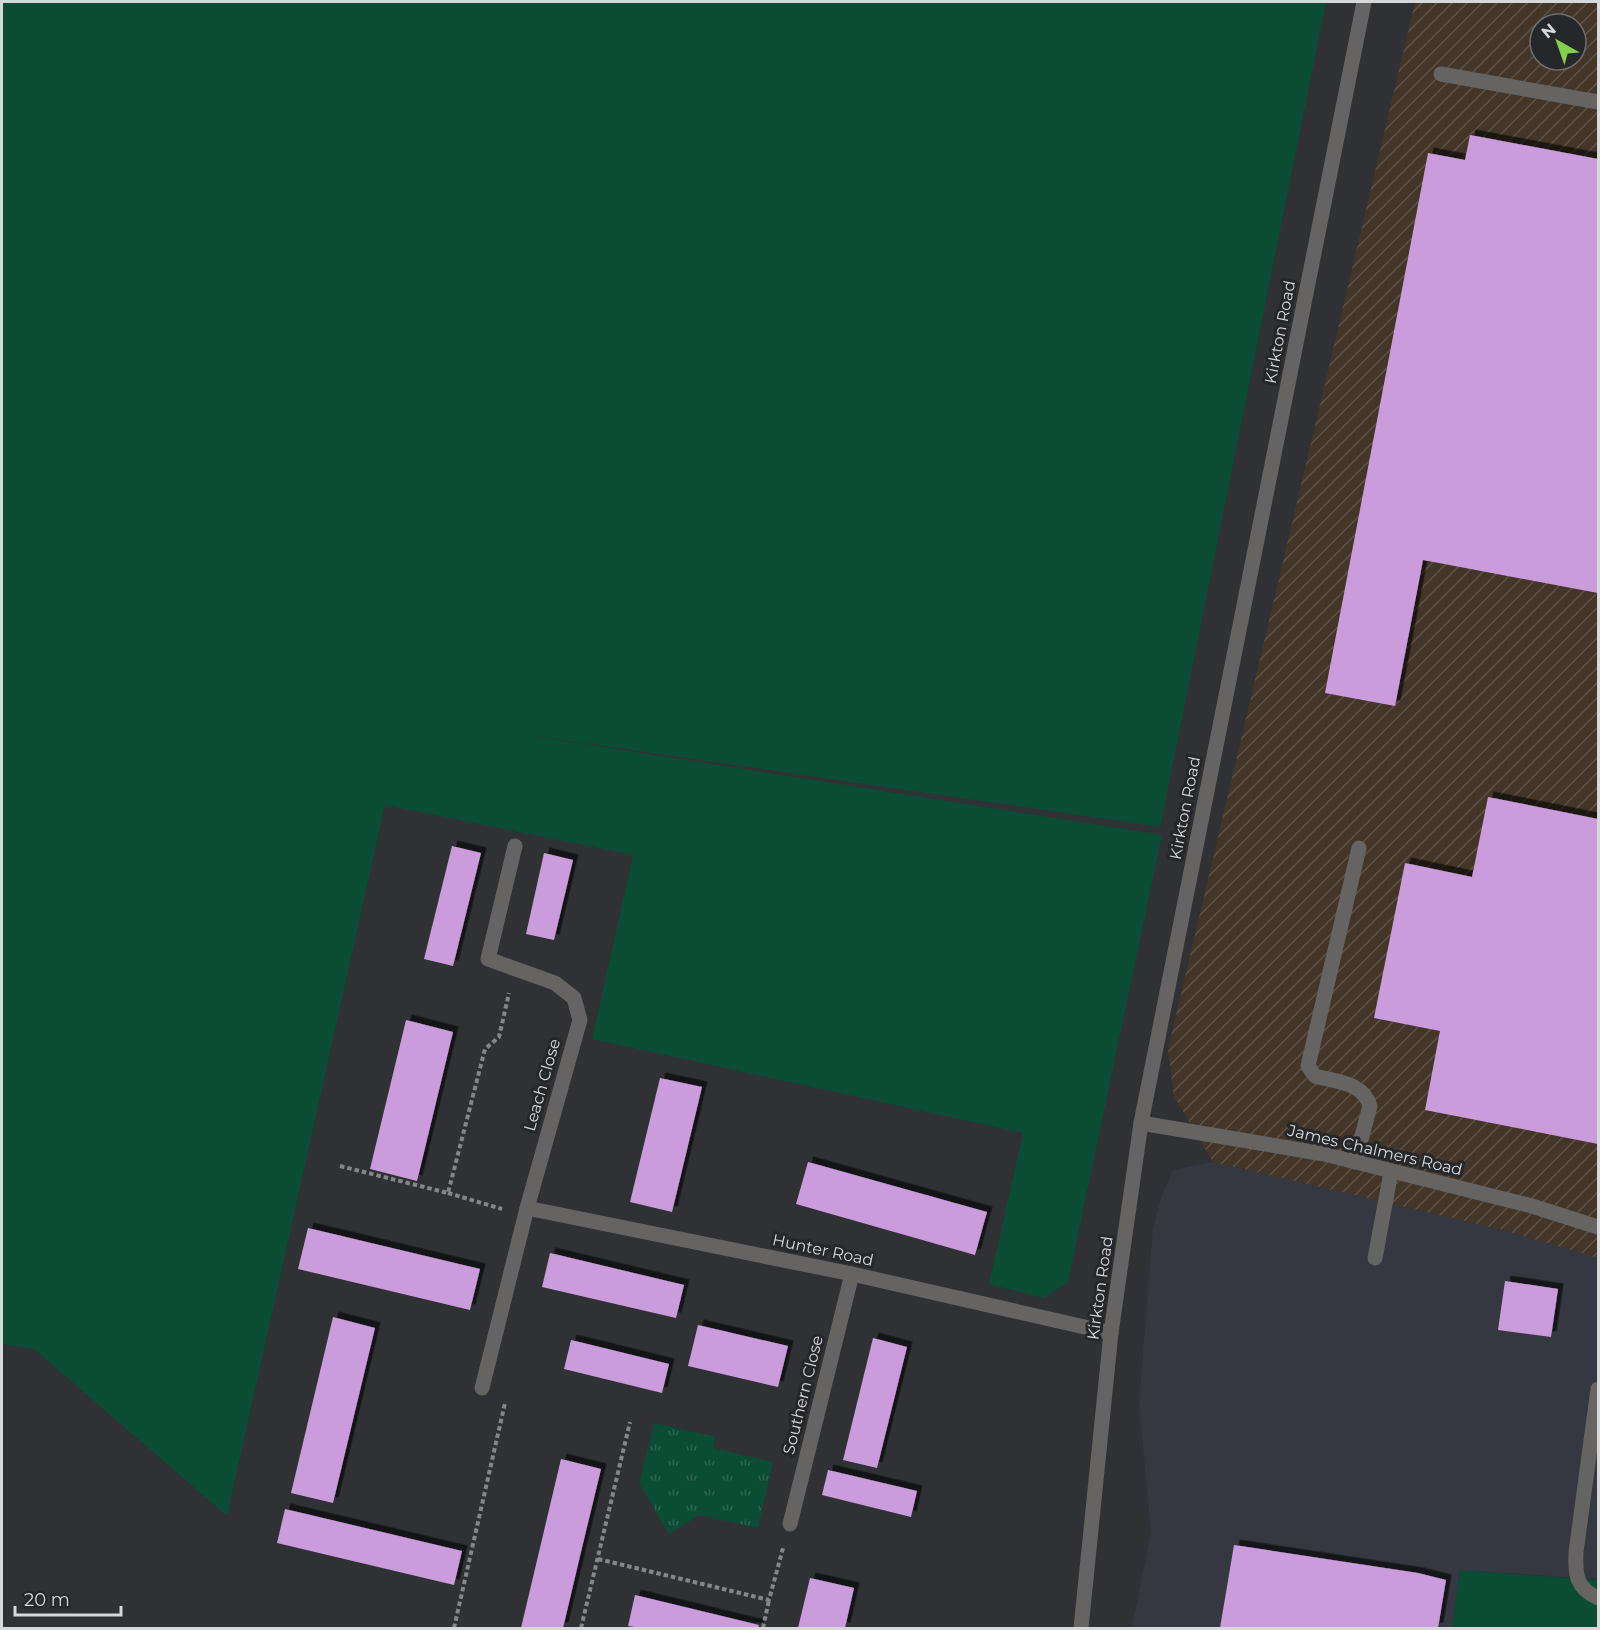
<svg xmlns="http://www.w3.org/2000/svg" width="1600" height="1630" font-family="Montserrat,sans-serif">
<style>
.built{fill:#353841}
.industrial{fill:url(#industrial-furrows);fill-rule:evenodd}
.grass{fill:#0b4c35}
.park{fill:url(#park-tufts)}
.building{fill:#cb9cdc;filter:url(#shadow)}
.lines{fill:none;stroke-linecap:round;stroke-linejoin:round}
.path{stroke:#848688;stroke-width:4;stroke-dasharray:4.5 3;stroke-linecap:butt}
.service{stroke:#666363;stroke-width:15}
.minor{stroke:#666363;stroke-width:15}
.tertiary{stroke:#666363;stroke-width:15}
.labels{text-anchor:middle;dominant-baseline:central;stroke-width:6;stroke-linejoin:round;paint-order:stroke}
.street-label{font-size:16px;fill:#d7d8da;stroke:#26272a}
</style>
<defs>
<pattern id="industrial-furrows" width="10" height="10" patternUnits="userSpaceOnUse" patternTransform="scale(1.5)"><rect width="10" height="10" fill="#433628"/><path d="M-1 1l2-2M0 10L10 0M9 11l2-2" fill="none" stroke="#5d5247"/></pattern>
<pattern id="park-tufts" width="24" height="20" patternUnits="userSpaceOnUse" patternTransform="scale(1.5)"><rect width="24" height="20" fill="#0b4c35"/><path d="M3 7l-1-3M5 7V3M7 7l1-3M15 17l-1-3M17 17v-4M19 17l1-3" fill="none" stroke="#2e6552"/></pattern>
<filter id="shadow"><feDropShadow dx="5.5" dy="-5.5" stdDeviation="0" flood-color="#0009"/></filter>
</defs>
<rect width="100%" height="100%" fill="#2f3134"/>
<!-- built -->
<path class="built" d="M1213,1162L1503,1230L1598,1258L1597,1579L1460,1570L1452,1628H1132L1151,1531L1139,1404L1153,1228L1162,1195L1173,1170Z"/>
<!-- industrial -->
<path class="industrial" d="M1415,2H1598V1258L1503,1230L1213,1162L1174,1096L1168,1049ZM1540,24H1576V60H1540Z"/>
<!-- grass -->
<g class="grass">
<path d="M2,2H1326L1160,827L508,732L1162,835L1068,1282L1044,1298L989,1284L1023,1133L592,1039L633,855L385,805L227,1516L34,1349L2,1344Z"/>
<path d="M1460,1570L1598,1580V1628H1452Z"/>
</g>
<!-- park -->
<path class="park" d="M654,1423L715,1437L713,1448L773,1462L758,1528L699,1515L669,1534L639,1483Z"/>
<!-- building -->
<g class="building">
<path d="M1470,135L1598,159V593L1423,560L1395,706L1325,693L1428,153L1465,160Z"/>
<path d="M1488,797L1598,819V1144L1425,1110L1440,1031L1374,1018L1405,863L1472,877Z"/>
<path d="M452,846L481,853L453,966L424,959Z"/>
<path d="M544,853L573,860L554,940L526,934Z"/>
<path d="M406,1020L453,1032L417,1181L370,1169Z"/>
<path d="M660,1078L702,1087L672,1212L630,1202Z"/>
<path d="M808,1162L987,1212L975,1255L796,1204Z"/>
<path d="M308,1228L480,1269L470,1310L298,1269Z"/>
<path d="M550,1253L684,1285L676,1318L542,1287Z"/>
<path d="M1505,1281L1558,1289L1551,1337L1498,1330Z"/>
<path d="M333,1317L375,1328L333,1503L291,1493Z"/>
<path d="M698,1325L788,1346L778,1387L688,1366Z"/>
<path d="M873,1338L907,1347L877,1468L843,1460Z"/>
<path d="M571,1340L669,1364L662,1393L564,1369Z"/>
<path d="M561,1459L601,1469L580,1556L563,1628H521Z"/>
<path d="M828,1470L917,1491L911,1517L822,1495Z"/>
<path d="M285,1509L462,1551L454,1585L277,1543Z"/>
<path d="M1234,1545L1418,1573L1446,1580L1438,1628H1220Z"/>
<path d="M810,1578L854,1588L845,1628H798Z"/>
<path d="M635,1595L759,1625L758,1628H641L628,1626Z"/>
</g>
<g class="lines">
<!-- path -->
<g class="path">
<path d="M340,1166L448,1193L485,1049L499,1037L509,993"/>
<path d="M448,1193L502,1209"/>
<path d="M598,1559L769,1600L783,1548"/>
<path d="M454,1628L505,1403"/>
<path d="M581,1628L630,1422"/>
<path d="M763,1628L769,1600"/>
</g>
<!-- service -->
<g class="service">
<path d="M1441,74L1598,102"/>
<path d="M1355,1162L1370,1106C1363,1082 1336,1082 1315,1076L1308,1066L1359,848"/>
<path d="M1375,1258L1391,1172"/>
<path d="M1598,1389L1576,1552C1575,1575 1576,1588 1598,1598"/>
</g>
<!-- minor -->
<g class="minor">
<path d="M1141,1123L1324,1154L1532,1206L1598,1227"/>
<path d="M527,1208L852,1274L1111,1333"/>
<path d="M482,1388L527,1208L580,1020L574,998L555,983L488,959L515,846"/>
<path d="M790,1524L852,1274"/>
</g>
<!-- tertiary -->
<path class="tertiary" d="M1081,1628L1111,1333L1141,1123L1364,2"/>
</g>
<g class="labels">
<!-- street labels -->
<g class="street-label">
<text transform="translate(1280 332) rotate(-79)">Kirkton Road</text>
<text transform="translate(1185 808) rotate(-79)">Kirkton Road</text>
<text transform="translate(542 1085) rotate(-74)">Leach Close</text>
<text transform="translate(1375 1150) rotate(13)">James Chalmers Road</text>
<text transform="translate(823 1250) rotate(12)">Hunter Road</text>
<text transform="translate(1100 1288) rotate(-82)">Kirkton Road</text>
<text transform="translate(803 1395) rotate(-76)">Southern Close</text>
</g>
</g>
<!-- border -->
<rect width="1600" height="1630" fill="none" stroke="#d7d8da" stroke-width="6"/>
<!-- north arrow -->
<g transform="translate(1558 42) rotate(320)"><circle r="28" fill="#26272a" stroke="#6d6e70" stroke-width="1.5"/>
<path d="M0-4.5L10 22L0 15L-10 22Z" fill="#83d04e"/>
<text y="-9" font-size="16" font-weight="bold" text-anchor="middle" fill="#d7d8da">N</text>
</g>
<!-- scale -->
<path d="M15 1606v9h106v-9" fill="none" stroke="#d7d8da" stroke-width="3"/>
<text x="24" y="1606" font-size="18" fill="#d7d8da" stroke="#26272a" stroke-width="4.5" paint-order="stroke">20 m</text>
</svg>
